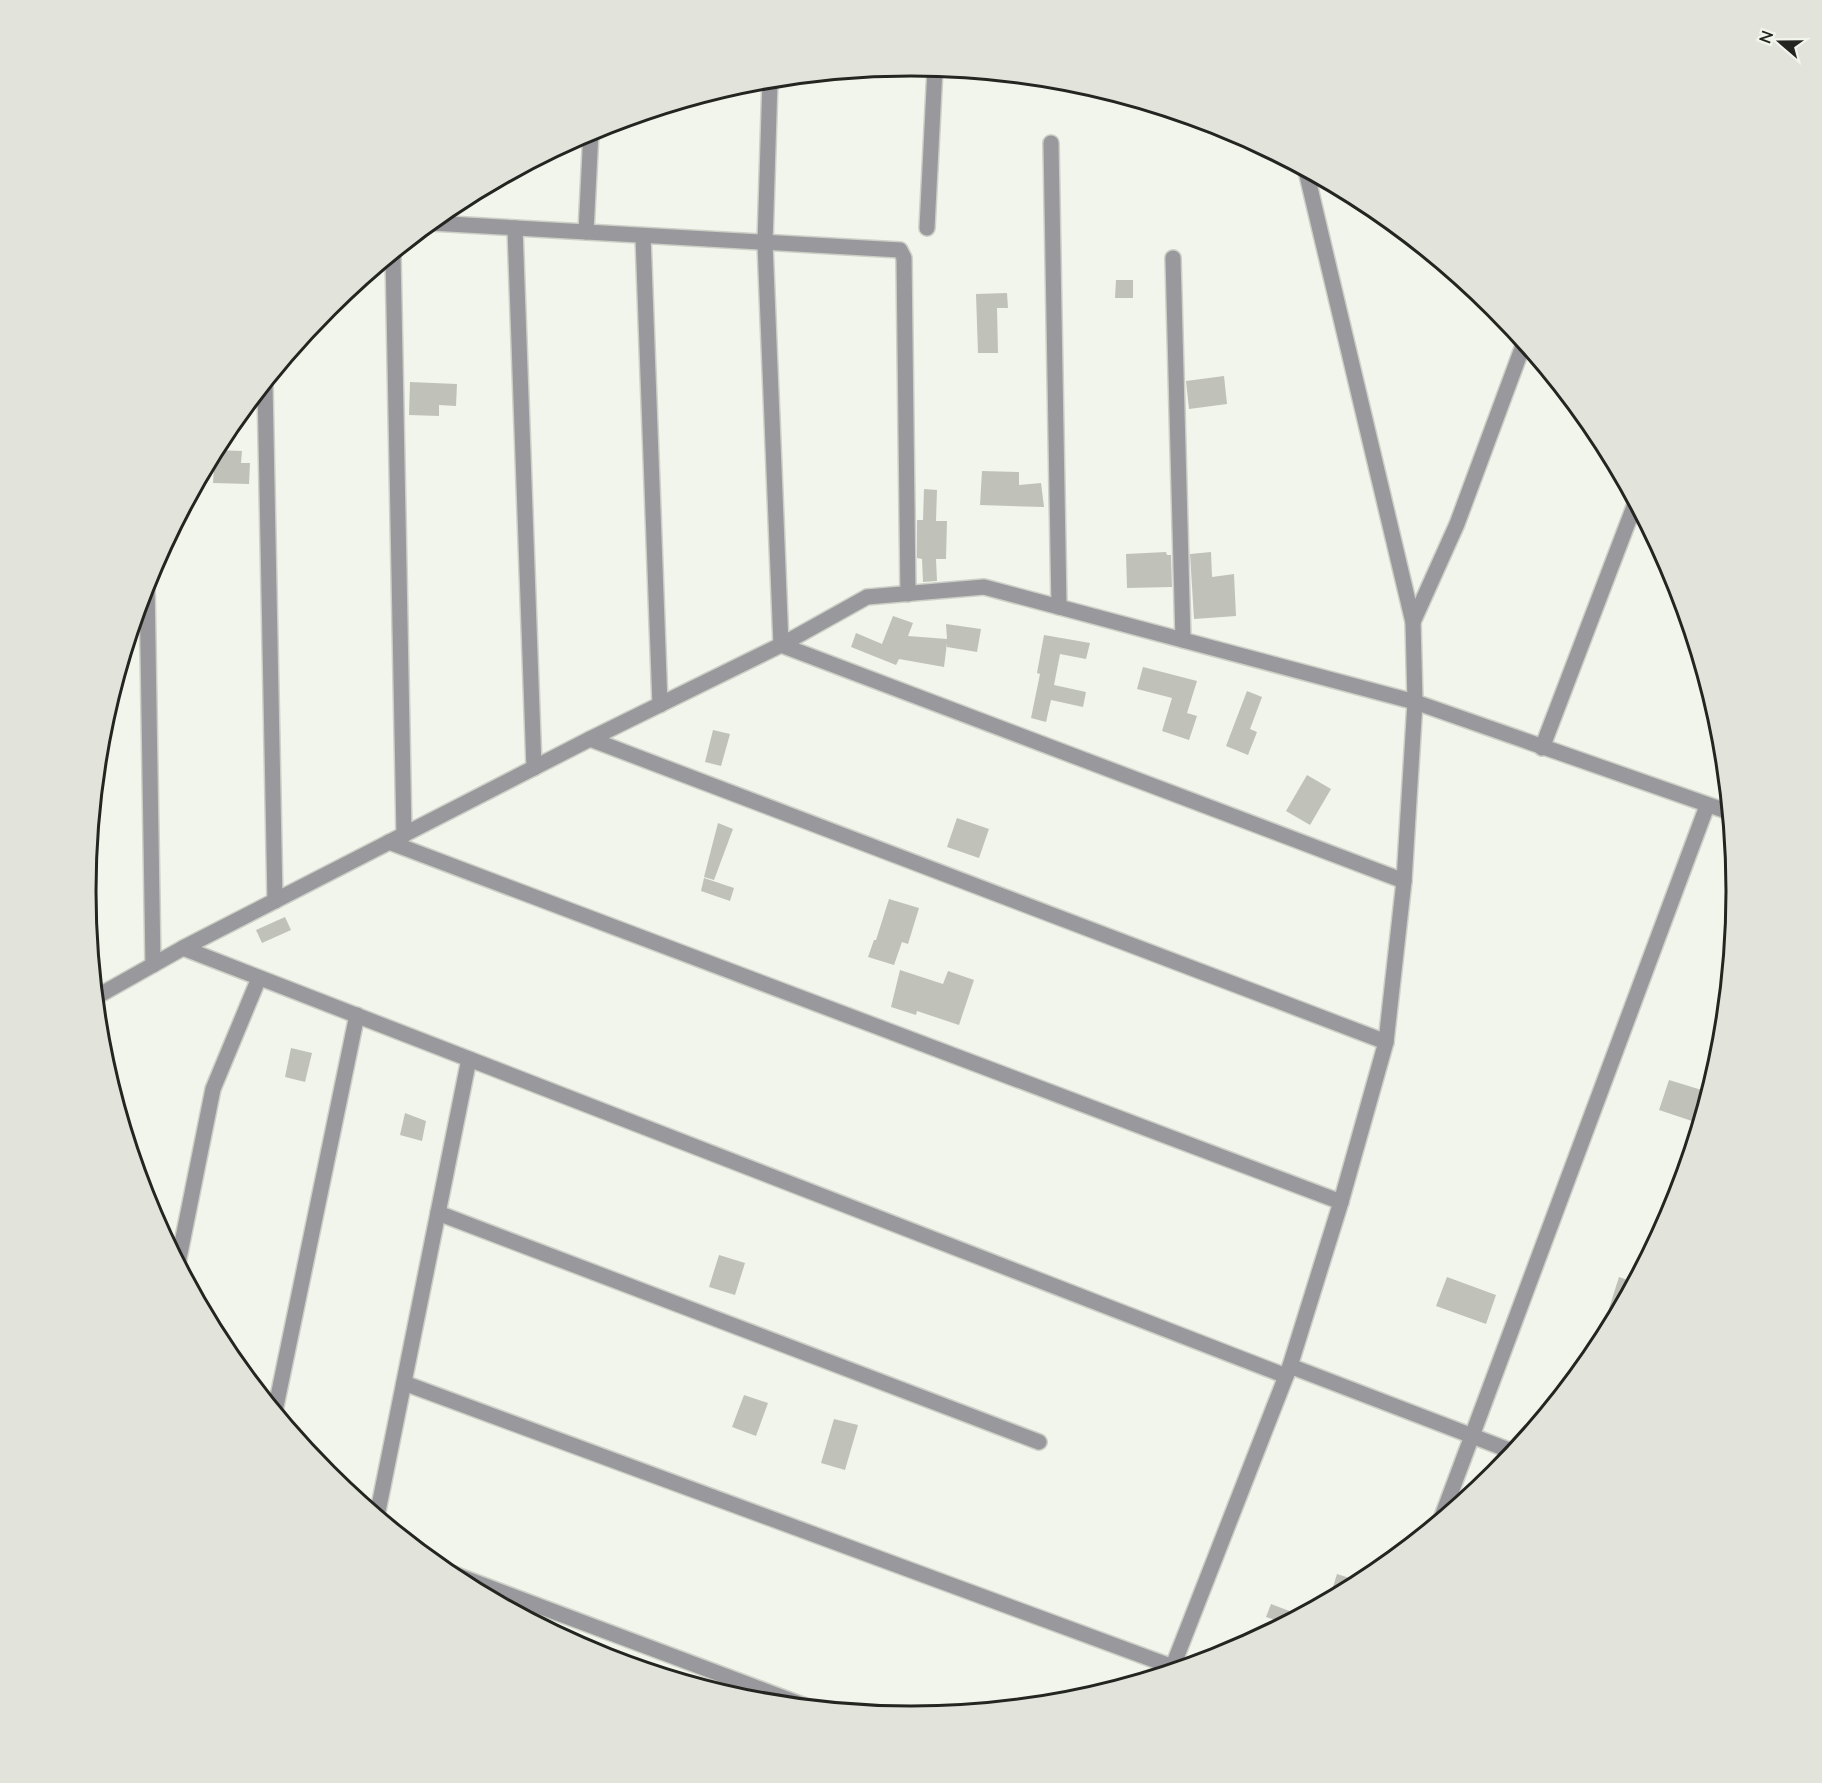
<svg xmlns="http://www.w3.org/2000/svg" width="1822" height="1783" font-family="Lato,sans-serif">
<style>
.building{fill:#c0c2b9}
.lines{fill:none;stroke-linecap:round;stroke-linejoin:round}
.minor-casing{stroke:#cdd0c7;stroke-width:18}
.minor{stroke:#99989c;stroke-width:15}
.rim{fill:none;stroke:#242521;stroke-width:3}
</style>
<rect width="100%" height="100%" fill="#f2f5eb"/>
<!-- building -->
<g class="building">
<path d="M1116,280H1133V298H1115Z"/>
<path d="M1007,293L1008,308H997L998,353H978L976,294Z"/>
<path d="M1224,376L1227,404L1189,409L1186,381Z"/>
<path d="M410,382L457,384L456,406L439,405V416L409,415Z"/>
<path d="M215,450L242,451L241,463H250L249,484L213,483Z"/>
<path d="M982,471L1019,472V485L1041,483L1044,507L980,505Z"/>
<path d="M924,489L937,490L936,521H947L946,559H936L937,581L923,582L922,559L917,558V520H923Z"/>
<path d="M1166,552L1167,555H1171L1172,587L1127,588L1126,554Z"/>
<path d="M1211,552L1212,577L1234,574L1236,616L1194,619L1190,554Z"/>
<path d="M893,616L913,623L908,636L947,639L946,624L981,629L977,652L947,647V643L944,667L899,659L896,665L851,647L856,633L882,644Z"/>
<path d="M1044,635L1090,643L1086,659L1060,654L1054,685L1086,692L1083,707L1051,700L1046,722L1031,718L1040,674L1037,673Z"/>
<path d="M1143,667L1197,681L1187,713L1197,716L1189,740L1162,731L1172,698L1137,689Z"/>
<path d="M1247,691L1262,697L1250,729L1257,732L1248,755L1226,746Z"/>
<path d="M713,730L730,734L721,766L705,762Z"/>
<path d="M1307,775L1331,789L1310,825L1286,811Z"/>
<path d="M957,818L989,829L979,858L947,847Z"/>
<path d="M718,823L733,829L714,880L704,877Z"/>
<path d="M704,878L734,888L730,901L701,891Z"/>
<path d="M889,899L919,908L908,944L902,942L894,965L868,957L874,940H876Z"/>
<path d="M285,917L291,930L262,943L256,930Z"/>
<path d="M900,970L943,984L948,971L974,980L959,1025L917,1011L916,1015L891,1007Z"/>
<path d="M291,1048L312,1053L305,1082L285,1077Z"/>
<path d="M1669,1080L1705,1091L1695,1122L1659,1110Z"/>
<path d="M405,1113L426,1121L422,1141L400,1135Z"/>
<path d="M719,1255L745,1263L735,1295L709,1287Z"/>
<path d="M1447,1277L1496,1295L1486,1324L1436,1306Z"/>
<path d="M1619,1277L1634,1282L1612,1323L1605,1321Z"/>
<path d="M744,1395L768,1403L756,1436L732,1427Z"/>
<path d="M834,1419L858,1425L845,1470L821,1463Z"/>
<path d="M1337,1574L1362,1582L1329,1600Z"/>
<path d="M1271,1604L1300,1615L1285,1623L1266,1617Z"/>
</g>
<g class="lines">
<defs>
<g id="minor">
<path d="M770,80L765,243L781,645L1404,881"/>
<path d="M1051,143L1059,607"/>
<path d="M431,223L900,250L904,258L908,594"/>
<path d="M515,228L534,768"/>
<path d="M927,228L935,68"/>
<path d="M586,232L591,131"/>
<path d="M643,236L660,705"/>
<path d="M393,254L404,835"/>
<path d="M1173,258L1183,640"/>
<path d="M265,384L275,901"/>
<path d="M147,582L153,965"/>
<path d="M1413,622L1457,524L1524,343"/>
<path d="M590,739L1386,1042"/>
<path d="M1542,748L1635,504"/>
<path d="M389,842L1341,1202"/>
<path d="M183,948L1286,1376"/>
<path d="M96,997L183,948L590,739L781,645L867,597L984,587L1415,702L1729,812"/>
<path d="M438,1213L1039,1442"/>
<path d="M178,1263L213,1089L259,978"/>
<path d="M1290,1366L1514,1452"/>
<path d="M404,1383L1173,1667"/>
<path d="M275,1411L357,1015"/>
<path d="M377,1516L469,1059"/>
<path d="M1441,1519L1707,806"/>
<path d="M443,1570L808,1707"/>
<path d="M1171,1671L1290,1366L1341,1202L1386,1042L1404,881L1415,702L1413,622L1306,171"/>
</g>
</defs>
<!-- minor casing -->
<use href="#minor" class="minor-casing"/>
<!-- minor -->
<use href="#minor" class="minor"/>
</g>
<!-- crop -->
<path d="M0 0H1822V1783H0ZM96 891a815 815 0 1 1 1630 0a815 815 0 1 1-1630 0Z" fill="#e2e4db" fill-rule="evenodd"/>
<path class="rim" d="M96 891a815 815 0 1 1 1630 0a815 815 0 1 1-1630 0Z"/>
<!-- north arrow -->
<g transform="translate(1780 42) rotate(290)" stroke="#f2f5eb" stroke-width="4.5" paint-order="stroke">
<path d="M0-4.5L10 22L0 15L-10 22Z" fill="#242521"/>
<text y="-9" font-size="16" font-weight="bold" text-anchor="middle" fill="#242521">N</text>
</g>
</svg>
